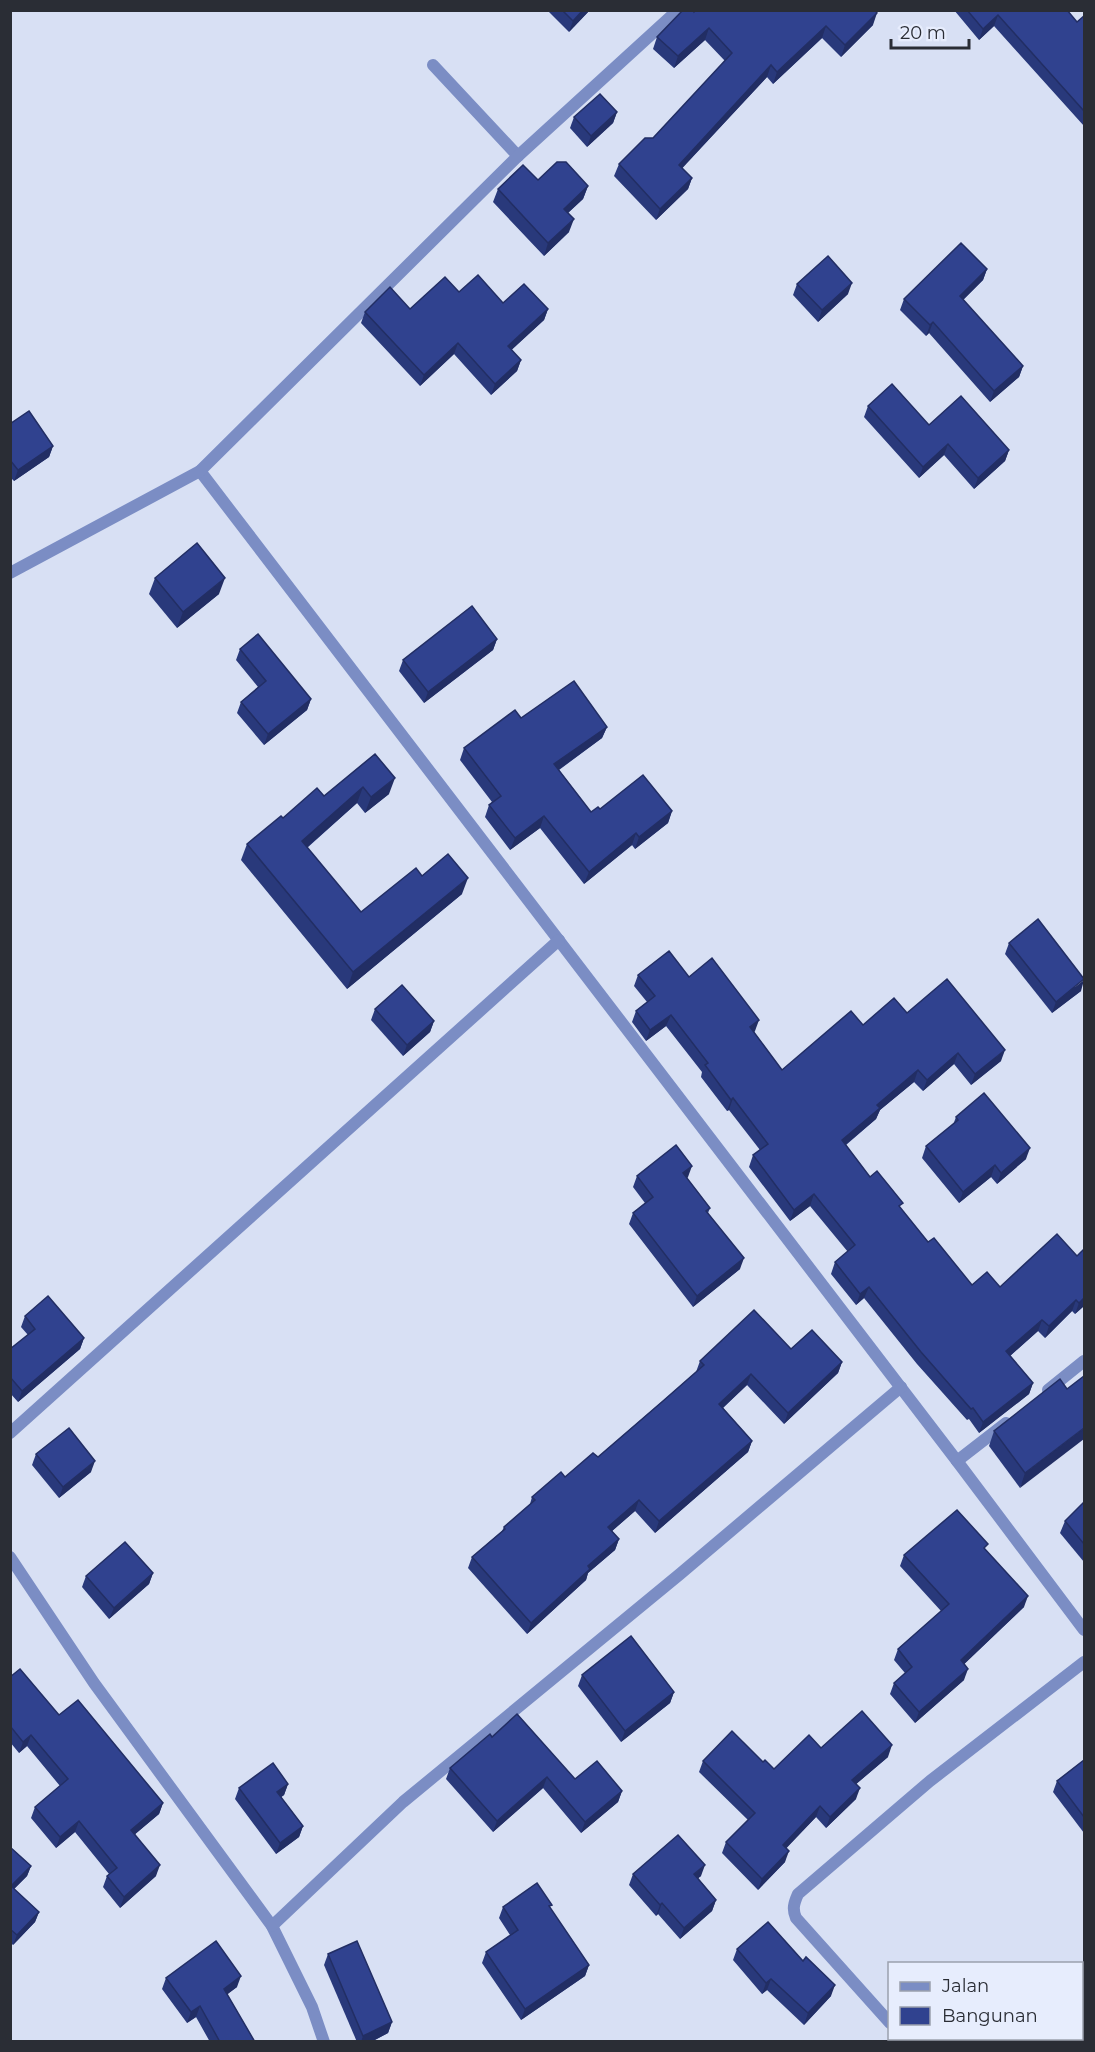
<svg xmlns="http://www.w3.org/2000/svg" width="1095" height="2052" font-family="Montserrat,sans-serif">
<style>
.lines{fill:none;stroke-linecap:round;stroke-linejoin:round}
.minor{stroke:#7b8dc4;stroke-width:12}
.wall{fill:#29397b}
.shaded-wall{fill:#222e64}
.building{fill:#30428f;stroke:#222e64;stroke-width:1.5}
</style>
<rect width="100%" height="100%" fill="#d8e0f4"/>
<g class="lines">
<!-- minor -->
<g class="minor">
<path d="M433,65L518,156"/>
<path d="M200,471L957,1461L1084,1630"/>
<path d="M10,573L200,471L518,156L678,10"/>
<path d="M1048,1390L1084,1361"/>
<path d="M10,1433L559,940"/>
<path d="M957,1461L1006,1423"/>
<path d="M10,1557L94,1683L272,1926L312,2007L324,2042"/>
<path d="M272,1926L403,1802L680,1574L901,1387"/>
<path d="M890,2023L796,1918C792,1909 794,1903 798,1894L930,1781L1084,1662"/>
<path d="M903,2038L906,2042"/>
</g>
</g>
<!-- wall -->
<g class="wall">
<path d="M547,10H590L569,32Z"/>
<path d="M954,10H1067L1077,22L1084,16V126L994,26L979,40Z"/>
<path d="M694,12L873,25L841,57L822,38L773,84L767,77L682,168L692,178L688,189L656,220L614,176L619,164L653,138L725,61L705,40L674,68L653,49L657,37Z"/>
<path d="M617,112L613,123L587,147L570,128L574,117Z"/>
<path d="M538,180L588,186L583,199L568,213L569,232L544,256L493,202L498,189Z"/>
<path d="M987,269L983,280L963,300L1023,366L1019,377L990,402L929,333L926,336L900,310L904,299Z"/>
<path d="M797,284L848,294L818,322L793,295Z"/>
<path d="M459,292L503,303L548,309L544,320L511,350L521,360L517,371L491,395L454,354L420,386L361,323L365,312L410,309Z"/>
<path d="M868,406L929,425L1009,450L1005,461L974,489L944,455L919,478L864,417Z"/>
<path d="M10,424L53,446L49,457L14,481L10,477Z"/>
<path d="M155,578L219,594L177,628L149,594Z"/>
<path d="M497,639L493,650L424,703L399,671L403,660Z"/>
<path d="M240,649L311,699L307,710L264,745L237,713L241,702L258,687L236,660Z"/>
<path d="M521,718L607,727L602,738L559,770L591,812L600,809L672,811L668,823L635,849L632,845L584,884L540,828L510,850L485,817L489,805L492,802L460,760L464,748Z"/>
<path d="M375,754L389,794L365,813L357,803L307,848L361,912L422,876L462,894L347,989L241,860L247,844L283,818L324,796Z"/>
<path d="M1009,943L1081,991L1052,1013L1005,954Z"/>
<path d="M638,975L689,977L755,1031L754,1032L782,1070L863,1025L907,1013L1001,1061L971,1085L954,1064L923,1091L914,1082L880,1110L876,1119L846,1145L870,1177L901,1209L928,1242L972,1285L1000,1287L1077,1256L1084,1249V1306L1075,1314L1072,1311L1045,1338L1038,1331L1010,1356L1033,1383L1029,1394L979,1433L969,1419L967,1420L917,1364L864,1298L856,1305L831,1274L835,1262L848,1252L810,1206L790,1221L749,1167L753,1155L760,1150L729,1110L727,1111L701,1077L702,1072L666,1026L646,1041L632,1022L636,1011L647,1002L634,986Z"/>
<path d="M375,1009L434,1021L430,1032L403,1056L371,1020Z"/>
<path d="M956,1117L1026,1159L997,1184L991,1177L959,1203L922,1158L926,1146L953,1125Z"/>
<path d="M637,1176L688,1177L687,1178L710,1208L708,1213L740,1269L693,1307L629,1224L633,1213L645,1203L633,1187Z"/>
<path d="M25,1316L84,1338L80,1349L18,1402L10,1393V1349L28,1335L21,1327Z"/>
<path d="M791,1349L842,1362L838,1373L784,1424L747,1385L723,1408L752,1441L748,1452L655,1533L635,1511L612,1531L619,1539L615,1550L588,1573L586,1580L527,1634L468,1568L472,1557L502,1531L504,1527L530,1504L532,1497L598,1457L696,1372L700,1361Z"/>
<path d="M1067,1389L1020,1488L989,1446L994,1431Z"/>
<path d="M36,1454L91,1472L59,1498L32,1465Z"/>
<path d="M1084,1502V1562L1060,1533L1065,1521Z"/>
<path d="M986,1550L1024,1607L964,1664V1680L915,1723L890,1694L894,1683L905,1673L894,1660L898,1649L941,1611L900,1566L904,1555Z"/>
<path d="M153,1573L149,1584L109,1619L82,1587L86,1576Z"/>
<path d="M582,1675L674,1692L670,1703L621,1742L578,1686Z"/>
<path d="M10,1677L59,1715L163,1803L159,1814L135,1834L156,1876L120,1908L103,1887L107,1876L109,1874L75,1832L56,1848L31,1818L35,1807L60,1786L27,1746L19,1753L10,1742Z"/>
<path d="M492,1737L575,1779L622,1791L618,1802L581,1833L543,1788L493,1832L446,1779L450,1768Z"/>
<path d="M821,1748L888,1757L856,1784V1799L826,1828L816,1817L786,1848L785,1862L758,1890L722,1853L726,1842L748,1820L699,1772L703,1761L763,1762L774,1769Z"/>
<path d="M1084,1760V1833L1053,1792L1057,1781Z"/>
<path d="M288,1784L284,1795L281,1797L303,1826L299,1837L276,1854L235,1799L239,1788Z"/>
<path d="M10,1847L31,1866L27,1876L14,1889L39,1912L35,1922L13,1945L10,1942Z"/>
<path d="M633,1874L701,1876L698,1878L716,1900L712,1911L680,1939L658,1914L656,1916L629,1885Z"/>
<path d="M503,1907L550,1908L589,1965L585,1976L521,2020L482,1963L486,1952L510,1935L499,1918Z"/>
<path d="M737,1949L803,1961L831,1996L804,2025L767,1990L762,1994L733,1960Z"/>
<path d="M328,1954L392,2022L388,2033L371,2042H357L324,1965Z"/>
<path d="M1084,1965V2003L1082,1999V1967Z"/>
<path d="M166,1978L237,1987L227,1994L255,2042H210L196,2017L187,2023L162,1989Z"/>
<path d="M1072,2038H1082L1084,2042H1071Z"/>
</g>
<!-- shaded-wall -->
<g class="shaded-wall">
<path d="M583,10H590L569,32L573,21Z"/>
<path d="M877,13L873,25L841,57L845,45Z"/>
<path d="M998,15L994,26L979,40L983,29Z"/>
<path d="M826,26L822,38L773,84L777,72Z"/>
<path d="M709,28L705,40L674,68L678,56Z"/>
<path d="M771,65L767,77L675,176L679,165Z"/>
<path d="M617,112L613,123L587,147L591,136Z"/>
<path d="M692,178L688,189L656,220L660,209Z"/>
<path d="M588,186L583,199L559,221L564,209Z"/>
<path d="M574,219L569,232L544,256L548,243Z"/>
<path d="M987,269L983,280L956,307L960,296Z"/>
<path d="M852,283L848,294L818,322L822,310Z"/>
<path d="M548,309L544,320L504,357L508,346Z"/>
<path d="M933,322L929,333L926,336L930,325Z"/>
<path d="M458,343L454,354L420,386L424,375Z"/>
<path d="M521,360L517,371L491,395L495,384Z"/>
<path d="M1023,366L1019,377L990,402L994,391Z"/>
<path d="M948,444L944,455L919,478L923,467Z"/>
<path d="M53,446L49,457L14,481L18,470Z"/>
<path d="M1009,450L1005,461L974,489L978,478Z"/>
<path d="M225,578L219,594L177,628L183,612Z"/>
<path d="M497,639L493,650L424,703L428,692Z"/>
<path d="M311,699L307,710L264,745L268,734Z"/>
<path d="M607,727L602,738L550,776L554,764Z"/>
<path d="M395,778L389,794L365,813L371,797Z"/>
<path d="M363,787L357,803L296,857L302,841Z"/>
<path d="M672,811L668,823L635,849L639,837Z"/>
<path d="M544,816L540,828L510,850L515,838Z"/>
<path d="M636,833L632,845L584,884L589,872Z"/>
<path d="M468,878L462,894L347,989L353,972Z"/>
<path d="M1084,980L1081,991L1052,1013L1056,1002Z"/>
<path d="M671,1015L666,1026L646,1041L650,1030Z"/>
<path d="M759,1020L755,1031L746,1038L750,1027Z"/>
<path d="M434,1021L430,1032L403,1056L407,1045Z"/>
<path d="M1005,1050L1001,1061L971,1085L975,1074Z"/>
<path d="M958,1053L954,1064L923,1091L927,1080Z"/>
<path d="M918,1070L914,1082L880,1110L876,1119L838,1151L842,1140L877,1105Z"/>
<path d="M733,1098L729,1110L727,1111L731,1100Z"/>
<path d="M1030,1148L1026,1159L997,1184L1001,1173Z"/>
<path d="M995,1165L991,1177L959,1203L963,1192Z"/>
<path d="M692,1166L688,1177L679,1184L683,1173Z"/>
<path d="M814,1194L810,1206L790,1221L794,1210Z"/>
<path d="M744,1258L740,1269L693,1307L697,1296Z"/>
<path d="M869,1287L864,1298L856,1305L860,1294Z"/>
<path d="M1084,1298V1306L1075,1314L1079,1303Z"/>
<path d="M1076,1300L1072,1311L1045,1338L1049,1326Z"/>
<path d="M1042,1320L1038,1331L1002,1363L1006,1351Z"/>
<path d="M84,1338L80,1349L18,1402L22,1391Z"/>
<path d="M842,1362L838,1373L784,1424L788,1413Z"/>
<path d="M751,1374L747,1385L715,1415L719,1404Z"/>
<path d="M1033,1383L1029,1394L979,1433L983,1422Z"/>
<path d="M1084,1428V1439L1020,1488L1025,1473Z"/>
<path d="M752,1441L748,1452L655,1533L659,1521Z"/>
<path d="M95,1461L91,1472L59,1498L63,1487Z"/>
<path d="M639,1500L635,1511L604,1538L608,1527Z"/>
<path d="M619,1539L615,1550L588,1573L586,1580L527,1634L531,1623L588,1566Z"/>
<path d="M153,1573L149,1584L109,1619L114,1608Z"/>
<path d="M1028,1596L1024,1607L957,1671L961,1660Z"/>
<path d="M968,1669L964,1680L915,1723L919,1712Z"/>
<path d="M674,1692L670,1703L621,1742L625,1731Z"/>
<path d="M31,1735L27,1746L19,1753L23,1742Z"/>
<path d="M892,1745L888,1757L848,1791L852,1780Z"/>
<path d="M547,1777L543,1788L493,1832L497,1821Z"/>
<path d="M288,1784L284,1795L273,1803L277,1792Z"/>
<path d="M860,1788L856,1799L826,1828L830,1817Z"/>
<path d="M622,1791L618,1802L581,1833L585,1822Z"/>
<path d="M163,1803L159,1814L127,1841L131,1830Z"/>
<path d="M820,1806L816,1817L779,1856L783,1845Z"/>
<path d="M79,1821L75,1832L56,1848L60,1837Z"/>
<path d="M303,1826L299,1837L276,1854L280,1843Z"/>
<path d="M789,1851L785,1862L758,1890L762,1879Z"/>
<path d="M160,1865L156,1876L120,1908L124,1897Z"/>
<path d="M705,1865L701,1876L690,1885L694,1874Z"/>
<path d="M31,1866L27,1876L10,1893L11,1886Z"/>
<path d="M716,1900L712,1911L680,1939L684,1928Z"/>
<path d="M662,1903L658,1914L656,1916L660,1905Z"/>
<path d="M39,1912L35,1922L13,1945L17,1935Z"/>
<path d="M589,1965L585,1976L521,2020L525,2009Z"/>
<path d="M241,1976L237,1987L220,2000L224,1989Z"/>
<path d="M771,1979L767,1990L762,1994L766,1983Z"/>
<path d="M835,1985L831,1996L804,2025L808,2013Z"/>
<path d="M200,2006L196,2017L187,2023L191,2012Z"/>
<path d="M392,2022L388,2033L371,2042H361L363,2036Z"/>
</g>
<!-- building -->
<g class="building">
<path d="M562,10H583L573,21Z"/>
<path d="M683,10H693L694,12L696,10H875L877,13L845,45L826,26L777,72L771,65L679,165L692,178L660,209L619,164L645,138H653L732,53L709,28L678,56L657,37Z"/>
<path d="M967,10H1067L1077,22L1084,16V111L998,15L983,29Z"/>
<path d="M600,94L617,112L591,136L574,117Z"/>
<path d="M557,162H566L588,186L564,209L574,219L548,243L498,189L523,165L538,180Z"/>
<path d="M961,243L987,269L960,296L1023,366L994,391L933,322L930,325L904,299Z"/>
<path d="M828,256L852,283L822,310L797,284Z"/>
<path d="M478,275L503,303L524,284L548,309L508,346L521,360L495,384L458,343L424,375L365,312L390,287L410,309L445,277L459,292Z"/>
<path d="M892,384L929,425L961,396L1009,450L978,478L948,444L923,467L868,406Z"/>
<path d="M29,411L53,446L18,470L10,460V424Z"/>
<path d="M197,543L225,578L183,612L155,578Z"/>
<path d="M472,606L497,639L428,692L403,660Z"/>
<path d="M258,634L311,699L268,734L241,702L266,681L240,649Z"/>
<path d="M574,681L607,727L554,764L591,812L598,807L600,809L643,775L672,811L639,837L636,833L589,872L544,816L515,838L489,805L501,796L464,748L515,710L521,718Z"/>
<path d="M375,754L395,778L371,797L363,787L302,841L361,912L416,868L422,876L448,854L468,878L353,972L247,844L281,816L283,818L317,788L324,796Z"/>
<path d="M1038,919L1084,979L1056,1002L1009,943Z"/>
<path d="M669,951L689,977L712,958L759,1020L750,1027L782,1070L851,1011L863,1025L894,998L907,1013L947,979L1005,1050L975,1074L958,1053L927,1080L918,1070L877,1105L880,1108L842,1140L870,1177L877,1171L903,1203L899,1206L928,1242L934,1238L972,1285L987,1272L1000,1287L1057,1234L1077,1256L1084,1249V1298L1079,1303L1076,1300L1049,1326L1042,1320L1006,1351L1033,1383L983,1422L973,1408L971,1409L921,1352L869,1287L860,1294L835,1262L855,1245L814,1194L794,1210L753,1155L768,1144L733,1098L731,1100L705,1065L708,1063L671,1015L650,1030L636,1011L655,996L638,975Z"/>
<path d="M402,985L434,1021L407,1045L375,1009Z"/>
<path d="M984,1093L1030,1148L1001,1173L995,1165L963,1192L926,1146L958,1120L956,1117Z"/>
<path d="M676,1145L692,1166L683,1173L710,1208L706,1211L744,1258L697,1296L633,1213L653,1197L637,1176Z"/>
<path d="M48,1296L84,1338L22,1391L10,1377V1349L35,1329L25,1316Z"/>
<path d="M754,1310L791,1349L812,1330L842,1362L788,1413L751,1374L719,1404L752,1441L659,1521L639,1500L608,1527L619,1539L588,1566L590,1569L531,1623L472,1557L505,1529L504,1527L535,1500L532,1497L561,1472L565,1477L593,1453L598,1457L663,1401L704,1365L700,1361Z"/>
<path d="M1084,1376V1428L1025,1473L994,1431L1060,1379L1067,1389Z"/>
<path d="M69,1428L95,1461L63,1487L36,1454Z"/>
<path d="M1084,1502V1544L1065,1521Z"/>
<path d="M957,1510L988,1544L984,1548L1028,1596L961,1660L968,1669L919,1712L894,1683L912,1667L898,1649L949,1604L904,1555Z"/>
<path d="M125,1542L153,1573L114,1608L86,1576Z"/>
<path d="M631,1636L674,1692L625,1731L582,1675Z"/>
<path d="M20,1669L59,1715L78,1700L163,1803L131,1830L160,1865L124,1897L107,1876L117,1868L79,1821L60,1837L35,1807L68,1779L31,1735L23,1742L11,1727L10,1728V1677Z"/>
<path d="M862,1711L892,1745L852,1780L860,1788L830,1817L820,1806L783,1845L789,1851L762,1879L726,1842L755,1813L703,1761L732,1731L763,1762L765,1760L774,1769L809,1735L821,1748Z"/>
<path d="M517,1714L575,1779L597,1761L622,1791L585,1822L547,1777L497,1821L450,1768L490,1734L492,1737Z"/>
<path d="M1084,1760V1817L1057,1781Z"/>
<path d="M273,1763L288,1784L277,1792L303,1826L280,1843L239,1788Z"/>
<path d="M678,1835L705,1865L694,1874L716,1900L684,1928L662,1903L660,1905L633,1874Z"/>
<path d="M10,1847L31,1866L11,1886L39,1912L17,1935L10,1929Z"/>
<path d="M537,1883L552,1905L549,1906L589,1965L525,2009L486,1952L518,1930L503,1907Z"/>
<path d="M768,1922L803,1961L806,1957L835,1985L808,2013L771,1979L766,1983L737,1949Z"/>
<path d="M216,1941L241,1976L224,1989L255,2042H220L200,2006L191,2012L166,1978Z"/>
<path d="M357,1941L392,2022L363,2036L328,1954Z"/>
<path d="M1084,1965V1986L1082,1982V1967Z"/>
<path d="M1084,2026V2042H1078L1075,2038H1082V2028Z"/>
</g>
<!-- border -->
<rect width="1095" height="2052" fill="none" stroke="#2a2d35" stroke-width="24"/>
<!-- legend -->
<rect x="888" y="1962" width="195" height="78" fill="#e7edfd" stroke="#9ba0ad" stroke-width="1.5"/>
<rect x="900" y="1982" width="30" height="9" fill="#7b8dc4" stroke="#9ba0ad" stroke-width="1.5"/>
<text x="942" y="1992" font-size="18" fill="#2a2d35">Jalan</text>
<rect x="900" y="2007" width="30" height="18" fill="#30428f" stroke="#9ba0ad" stroke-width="1.5"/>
<text x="942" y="2022" font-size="18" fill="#2a2d35">Bangunan</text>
<!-- scale -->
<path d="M891 39v9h78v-9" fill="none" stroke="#2a2d35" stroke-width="3"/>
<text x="900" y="39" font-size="18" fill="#2a2d35" stroke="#e7edfd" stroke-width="4.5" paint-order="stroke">20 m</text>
</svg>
